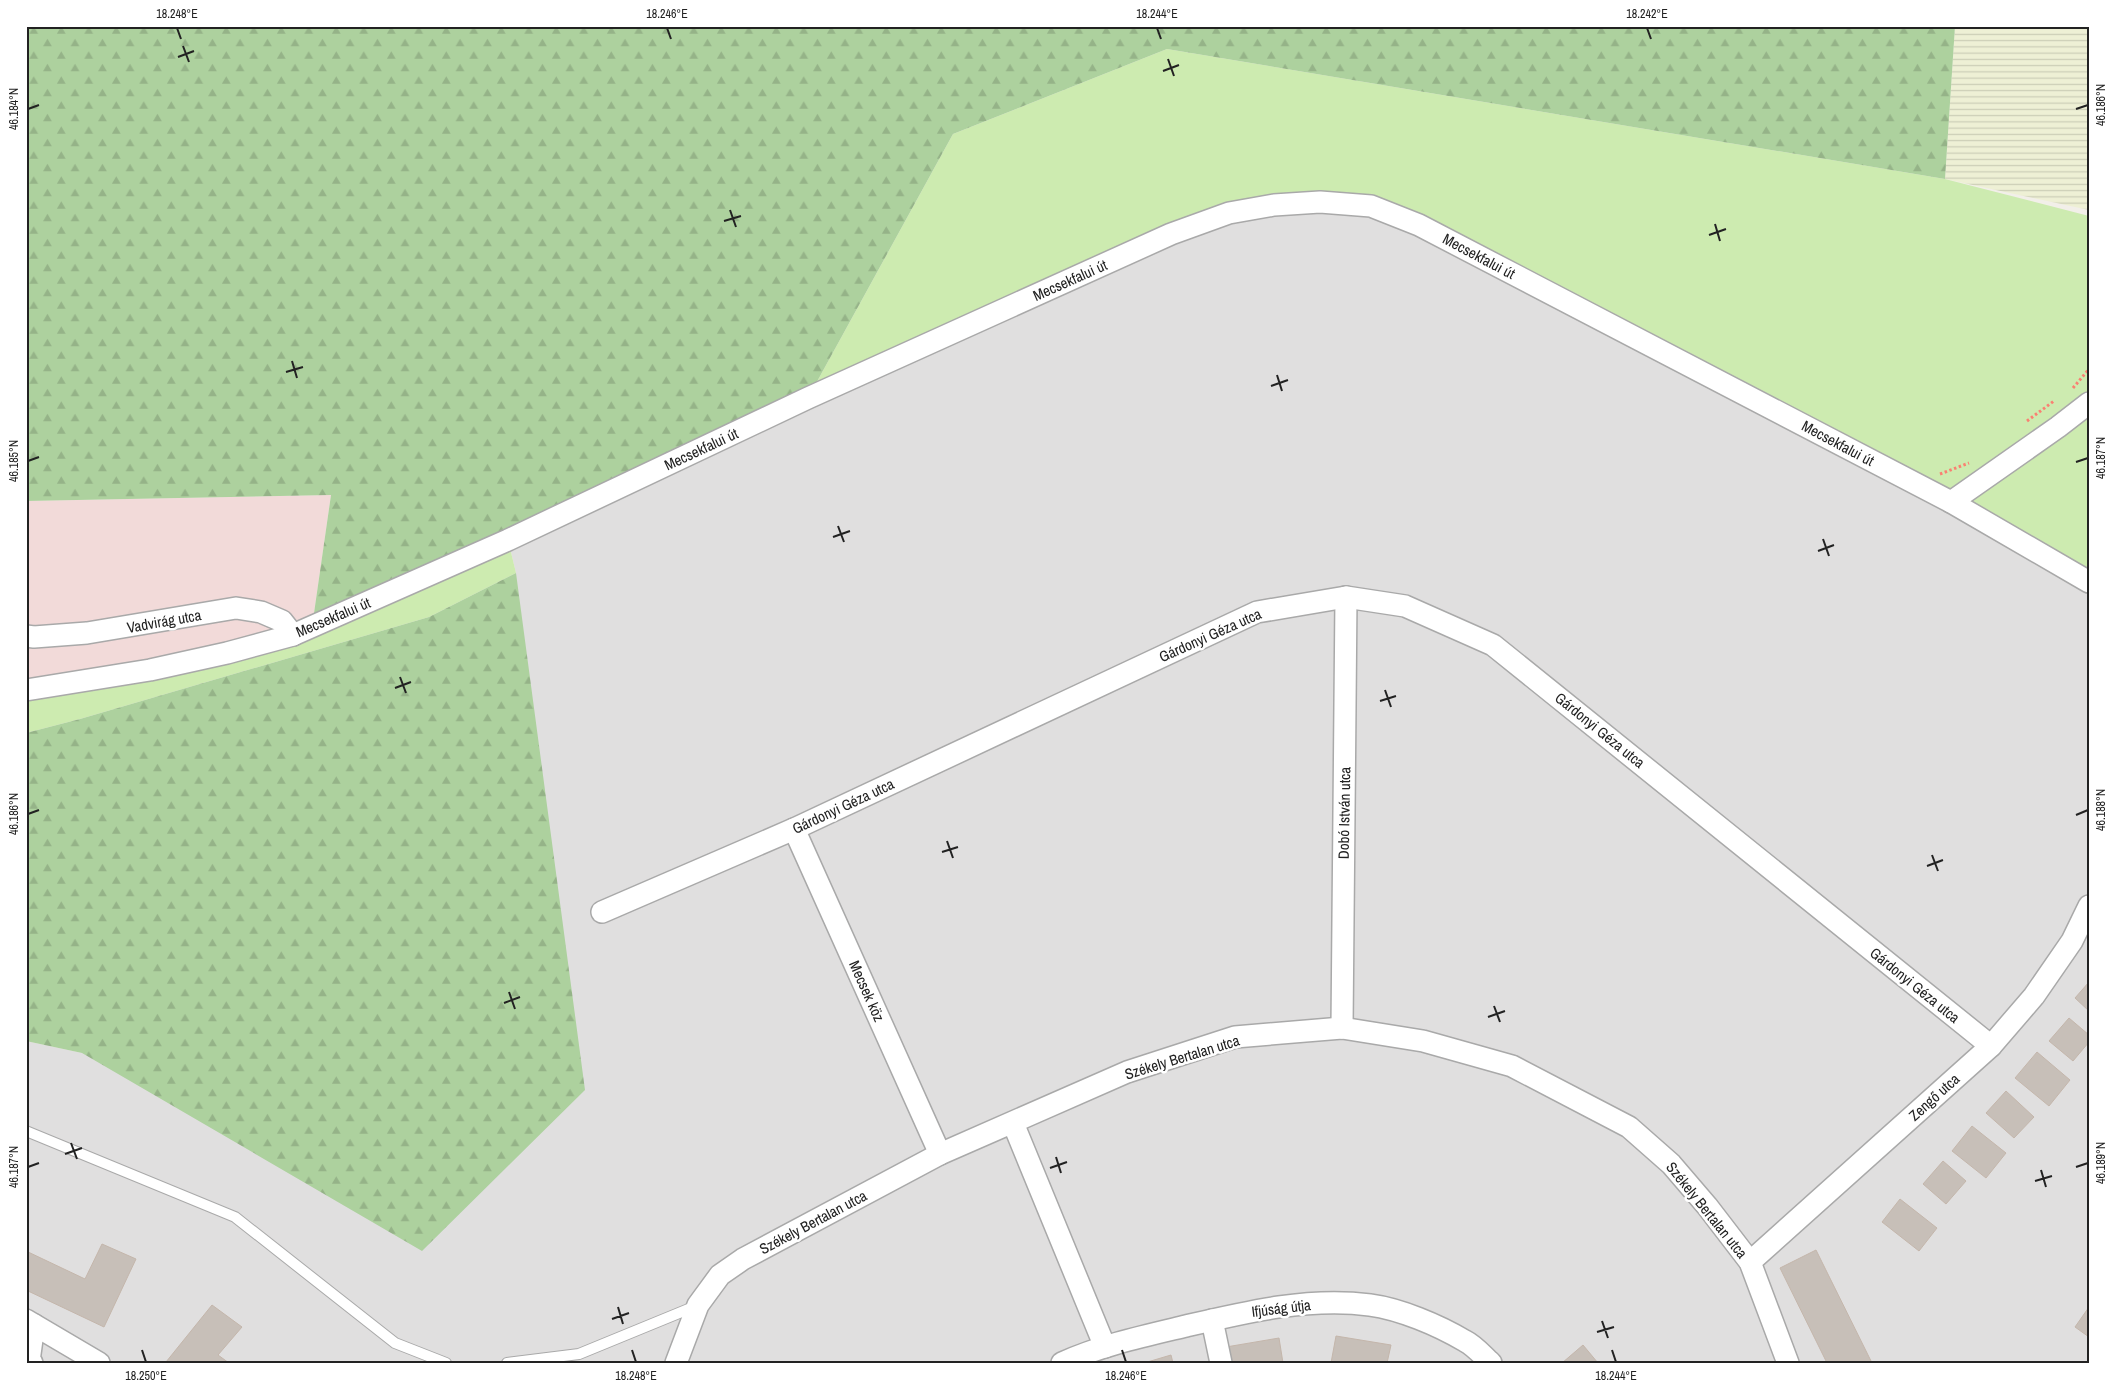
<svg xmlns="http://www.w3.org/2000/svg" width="2115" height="1389" font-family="'Archivo Narrow',sans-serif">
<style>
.residential{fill:#e0dfdf}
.commercial{fill:#f2dad9}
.farmland{fill:url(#farmland-rules)}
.grass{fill:#cdebb0}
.forest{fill:url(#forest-firs)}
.building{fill:#c7bfb8;stroke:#c4b6ab}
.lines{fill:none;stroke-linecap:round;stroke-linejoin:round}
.lane-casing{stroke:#a9a9a9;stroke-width:12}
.street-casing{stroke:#a9a9a9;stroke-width:24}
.path{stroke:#fa8072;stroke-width:3;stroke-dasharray:2.5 2.5;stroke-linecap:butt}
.lane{stroke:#fff;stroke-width:10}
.street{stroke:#fff;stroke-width:21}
.ticks{fill:none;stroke:#222;stroke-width:2}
.labels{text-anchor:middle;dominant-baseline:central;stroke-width:5;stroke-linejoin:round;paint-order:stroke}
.street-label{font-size:15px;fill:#222;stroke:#fff}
.neatline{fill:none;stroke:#222;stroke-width:2}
.ticks-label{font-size:12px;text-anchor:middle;fill:#222}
</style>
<defs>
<pattern id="farmland-rules" width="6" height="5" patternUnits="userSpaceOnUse" patternTransform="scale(1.25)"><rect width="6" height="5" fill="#eef0d5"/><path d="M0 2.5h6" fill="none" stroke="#ccceb7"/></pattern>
<pattern id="forest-firs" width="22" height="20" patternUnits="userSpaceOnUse" patternTransform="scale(1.25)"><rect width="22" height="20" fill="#add19e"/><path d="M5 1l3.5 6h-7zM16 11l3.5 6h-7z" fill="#95b388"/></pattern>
</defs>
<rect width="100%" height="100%" fill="#f2efe9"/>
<!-- residential -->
<path class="residential" d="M1371,206L2089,582V1363H26V1041L82,1053L516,573L508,540L1229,213Z"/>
<!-- commercial -->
<path class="commercial" d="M331,495L312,627L26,690V501Z"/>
<!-- farmland -->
<path class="farmland" d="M1955,26H2089V210L1945,179Z"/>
<!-- grass -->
<g class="grass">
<path d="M1167,49L1945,179L2089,216V582L1371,206L1229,213L808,398L953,134Z"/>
<path d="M508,540L516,573L429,617L80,719L26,733V690L227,653Z"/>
</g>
<!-- forest -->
<g class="forest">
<path d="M26,26H1955L1945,179L1167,49L953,134L808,398L312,627L331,495L26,501Z"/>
<path d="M516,573L585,1090L422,1251L82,1053L26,1041V733L80,719L429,617Z"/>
</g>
<!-- building -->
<g class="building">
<path d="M2089,982V1011L2075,998Z"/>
<path d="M2069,1018L2089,1035V1042L2073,1061L2049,1041Z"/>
<path d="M2037,1052L2070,1080L2049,1106L2015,1078Z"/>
<path d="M2006,1091L2034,1117L2014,1138L1986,1113Z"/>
<path d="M1972,1126L2006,1153L1986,1178L1952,1151Z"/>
<path d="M1943,1161L1966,1181L1946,1204L1923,1184Z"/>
<path d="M1900,1199L1937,1228L1919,1251L1882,1222Z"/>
<path d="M102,1244L136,1259L104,1327L26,1290V1251L85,1279Z"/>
<path d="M1816,1250L1872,1363H1827L1780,1268Z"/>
<path d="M212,1305L242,1327L218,1355L229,1363L166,1362Z"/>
<path d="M2089,1307V1337L2075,1327Z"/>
<path d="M1336,1336L1391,1345L1387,1363H1331Z"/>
<path d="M1279,1338L1283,1363H1229L1226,1347Z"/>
<path d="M1583,1345L1598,1363H1562Z"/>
<path d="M1171,1355L1173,1363H1144Z"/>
</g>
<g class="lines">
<defs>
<g id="lane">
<path d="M26,1131L235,1217L395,1343L446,1363"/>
<path d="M507,1363L579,1354L696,1306"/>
</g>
<g id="street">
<path d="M1951,502L2058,427L2089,403"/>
<path d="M26,636L34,637L87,633L236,608L261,612L282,621L293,635"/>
<path d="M26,690L150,670L227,653L293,635L508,540L808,398L1171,234L1229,213L1274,205L1320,202L1371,206L1419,225L1951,502L2089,582"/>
<path d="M794,829L940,1154"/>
<path d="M602,912L794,829L1257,612L1346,597L1405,606L1493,645L1991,1046"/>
<path d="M1342,1028L1346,597"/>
<path d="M1013,1123L1105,1347"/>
<path d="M1750,1262L1991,1046L2034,996L2072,941L2089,906"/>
<path d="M26,1320L99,1363"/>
<path d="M1212,1320L1221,1363"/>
<path d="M32,1363L29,1361L34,1325"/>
<path d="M676,1363L698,1305L720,1275L743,1259L940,1154L1127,1072L1235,1037L1342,1028L1423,1041L1512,1066L1629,1127L1671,1164L1707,1206L1750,1262L1788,1363"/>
<path d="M1062,1363C1102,1345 1144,1336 1186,1326C1246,1312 1308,1297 1370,1305C1400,1309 1438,1325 1465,1341C1475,1346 1483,1356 1491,1363"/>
</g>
</defs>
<!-- lane casing -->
<use href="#lane" class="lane-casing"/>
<!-- street casing -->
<use href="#street" class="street-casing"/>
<!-- path -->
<g class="path">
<path d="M2073,388L2089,369"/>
<path d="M2027,421L2054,401"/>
<path d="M1940,474L1969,463"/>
</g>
<!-- lane -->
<use href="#lane" class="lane"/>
<!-- street -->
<use href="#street" class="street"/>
</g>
<!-- ticks -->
<path class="ticks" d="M177,28L181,39M667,28L671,39M1157,28L1161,39M1647,28L1651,39M183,46L189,62M178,57L194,51M1168,59L1174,76M1163,71L1179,65M28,109L39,105M2076,109L2088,105M730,210L736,227M724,221L741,216M1715,224L1720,241M1709,235L1726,229M292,361L297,378M286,372L303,367M1277,375L1282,391M1271,386L1288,380M28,461L39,457M2076,462L2088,458M838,526L844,542M833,537L850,531M1823,539L1829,556M1818,551L1834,545M400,677L406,693M395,688L411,682M1385,690L1391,707M1380,701L1396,696M28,814L39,810M2076,815L2088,810M947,841L953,858M942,852L958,847M1932,855L1938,871M1927,866L1943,860M509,992L515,1009M504,1003L520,997M1494,1006L1500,1022M1488,1017L1505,1011M71,1143L77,1159M65,1154L82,1148M1056,1157L1061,1173M28,1167L39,1163M2076,1167L2088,1163M1050,1168L1067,1162M2041,1170L2046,1187M2035,1181L2052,1176M618,1307L623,1324M612,1319L629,1313M1602,1321L1608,1338M1597,1332L1614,1327M142,1350L146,1362M632,1350L636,1362M1122,1350L1126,1362M1612,1350L1616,1362"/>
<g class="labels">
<!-- street labels -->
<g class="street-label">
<text transform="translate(1479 256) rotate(28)">Mecsekfalui út</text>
<text transform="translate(1070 280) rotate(-24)">Mecsekfalui út</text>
<text transform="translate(1838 443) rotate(28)">Mecsekfalui út</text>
<text transform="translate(701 449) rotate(-25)">Mecsekfalui út</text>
<text transform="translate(333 617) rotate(-23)">Mecsekfalui út</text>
<text transform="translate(164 621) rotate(-10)">Vadvirág utca</text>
<text transform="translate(1210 635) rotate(-24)">Gárdonyi Géza utca</text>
<text transform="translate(1600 730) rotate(39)">Gárdonyi Géza utca</text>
<text transform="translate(843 806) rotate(-25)">Gárdonyi Géza utca</text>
<text transform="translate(1344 813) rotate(-89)">Dobó István utca</text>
<text transform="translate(1915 985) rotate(39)">Gárdonyi Géza utca</text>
<text transform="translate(867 991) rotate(66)">Mecsek köz</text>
<text transform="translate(1182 1057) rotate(-17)">Székely Bertalan utca</text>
<text transform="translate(1934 1097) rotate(-42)">Zengő utca</text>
<text transform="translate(1707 1210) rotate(51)">Székely Bertalan utca</text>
<text transform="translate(813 1222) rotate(-28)">Székely Bertalan utca</text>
<text transform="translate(1281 1308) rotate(-7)">Ifjúság útja</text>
</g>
</g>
<!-- border -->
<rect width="2115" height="1389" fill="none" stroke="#ffffff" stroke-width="55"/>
<rect x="28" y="28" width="2060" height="1334" class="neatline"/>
<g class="ticks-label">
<text x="177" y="18">18.248°E</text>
<text x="667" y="18">18.246°E</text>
<text x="1157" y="18">18.244°E</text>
<text x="1647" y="18">18.242°E</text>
<text transform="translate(2101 105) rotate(-90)" y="4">46.186°N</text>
<text transform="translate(14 109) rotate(-90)" y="4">46.184°N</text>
<text transform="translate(2101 458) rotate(-90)" y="4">46.187°N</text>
<text transform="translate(14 461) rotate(-90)" y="4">46.185°N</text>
<text transform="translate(2101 810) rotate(-90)" y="4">46.188°N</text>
<text transform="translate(14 814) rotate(-90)" y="4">46.186°N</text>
<text transform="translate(2101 1163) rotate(-90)" y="4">46.189°N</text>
<text transform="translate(14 1167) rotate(-90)" y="4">46.187°N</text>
<text x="146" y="1380">18.250°E</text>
<text x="636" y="1380">18.248°E</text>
<text x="1126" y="1380">18.246°E</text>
<text x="1616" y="1380">18.244°E</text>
</g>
</svg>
